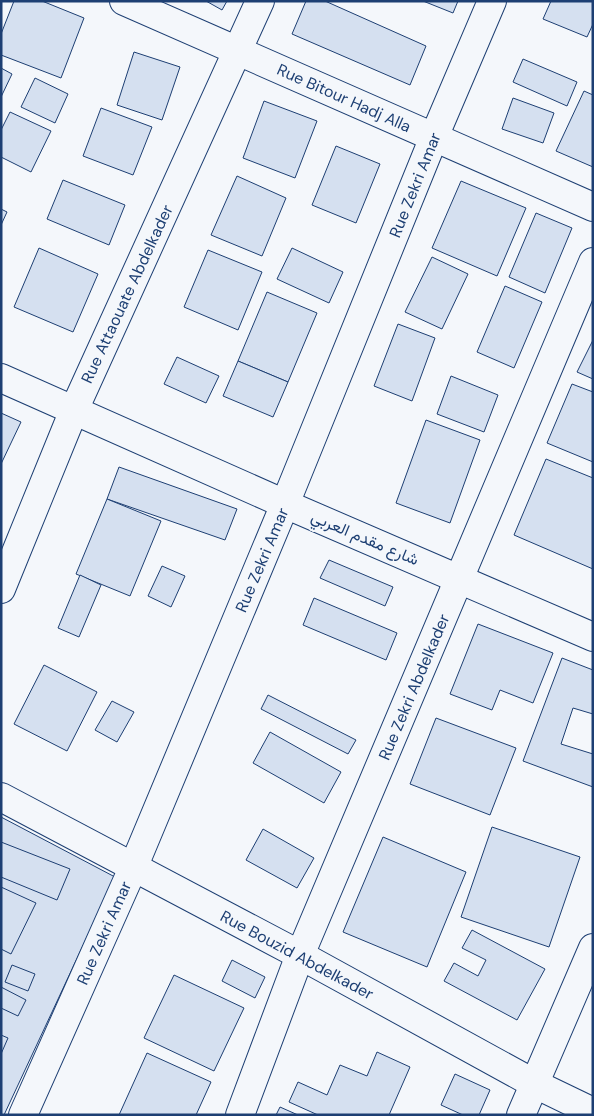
<svg xmlns="http://www.w3.org/2000/svg" width="594" height="1116" font-family="'DM Sans',Vazirmatn,sans-serif">
<style>
.building{fill:#d5e0f0;stroke:#1d3f73}
.lines{fill:none;stroke-linecap:round;stroke-linejoin:round}
.minor-casing{stroke:#1d3f73;stroke-width:30}
.minor{stroke:#f4f7fb;stroke-width:28}
.labels{text-anchor:middle;dominant-baseline:central;stroke-width:4;stroke-linejoin:round;paint-order:stroke}
.street-label{font-size:16px;fill:#1d3f73;stroke:#f4f7fb}
</style>
<rect width="100%" height="100%" fill="#f4f7fb"/>
<!-- building -->
<g class="building">
<path d="M14,1H42L84,18L61,78L1,55V34Z"/>
<path d="M206,1H227L222,10Z"/>
<path d="M306,1H325L426,46L410,85L292,34Z"/>
<path d="M423,1H458L453,13Z"/>
<path d="M551,1H593V24L587,37L543,19Z"/>
<path d="M134,52L180,67L162,120L117,105Z"/>
<path d="M523,59L577,82L567,106L513,82Z"/>
<path d="M1,68L12,74L1,97Z"/>
<path d="M35,78L68,94L55,123L21,107Z"/>
<path d="M584,91L593,95V167L556,151Z"/>
<path d="M513,98L554,113L543,143L502,129Z"/>
<path d="M264,101L317,121L295,178L243,158Z"/>
<path d="M101,108L152,127L133,175L83,156Z"/>
<path d="M10,112L51,131L31,172L1,157V130Z"/>
<path d="M336,146L380,164L356,223L312,205Z"/>
<path d="M237,176L286,198L262,256L211,235Z"/>
<path d="M63,180L125,205L109,245L47,219Z"/>
<path d="M461,181L526,208L497,276L432,248Z"/>
<path d="M1,209L7,212L1,225Z"/>
<path d="M536,213L572,228L545,293L509,277Z"/>
<path d="M39,248L98,274L73,332L14,307Z"/>
<path d="M292,248L343,272L329,303L277,279Z"/>
<path d="M208,250L262,272L238,330L184,307Z"/>
<path d="M432,257L468,274L442,329L405,312Z"/>
<path d="M505,286L542,302L514,368L477,352Z"/>
<path d="M267,292L317,313L288,382L238,361Z"/>
<path d="M398,324L435,338L412,401L374,386Z"/>
<path d="M593,340V379L577,372Z"/>
<path d="M177,357L219,376L206,403L164,384Z"/>
<path d="M238,361L288,382L273,417L223,396Z"/>
<path d="M451,376L498,395L484,432L437,414Z"/>
<path d="M572,384L593,392V462L547,443Z"/>
<path d="M1,413L21,422L1,464Z"/>
<path d="M426,420L480,440L450,523L396,503Z"/>
<path d="M546,459L593,478V569L514,535Z"/>
<path d="M119,467L237,509L225,540L107,499Z"/>
<path d="M107,499L161,521L130,596L76,574Z"/>
<path d="M329,560L393,587L385,606L320,578Z"/>
<path d="M162,566L185,576L171,607L148,596Z"/>
<path d="M80,575L101,585L79,637L58,628Z"/>
<path d="M314,598L397,633L386,660L303,625Z"/>
<path d="M478,624L553,653L533,703L500,690L492,710L450,694Z"/>
<path d="M562,658L593,670V714L573,708L561,744L593,754V787L523,761Z"/>
<path d="M44,665L97,692L67,751L14,724Z"/>
<path d="M268,695L356,740L348,754L261,709Z"/>
<path d="M112,701L134,712L117,742L95,730Z"/>
<path d="M436,718L516,748L490,815L410,784Z"/>
<path d="M270,732L341,772L324,803L253,763Z"/>
<path d="M1,817L115,877L4,1115H1Z"/>
<path d="M492,827L580,857L549,947L461,917Z"/>
<path d="M263,829L314,858L297,888L246,860Z"/>
<path d="M383,837L466,872L427,967L343,932Z"/>
<path d="M1,842L70,869L57,900L1,877Z"/>
<path d="M1,887L36,903L11,954L1,949Z"/>
<path d="M472,930L545,969L517,1020L444,981L454,963L478,976L486,960L462,948Z"/>
<path d="M232,960L265,977L255,998L222,981Z"/>
<path d="M12,965L35,974L28,991L5,982Z"/>
<path d="M174,975L244,1008L214,1071L144,1038Z"/>
<path d="M1,987L26,1000L18,1016L1,1008Z"/>
<path d="M1,1035L8,1038L1,1054Z"/>
<path d="M377,1052L410,1067L389,1115H318L289,1102L298,1082L327,1095L340,1065L367,1076Z"/>
<path d="M147,1053L211,1082L196,1115H119Z"/>
<path d="M455,1074L490,1090L479,1115H463L441,1105Z"/>
<path d="M280,1107L298,1115H276Z"/>
</g>
<g class="lines">
<defs>
<g id="minor">
<path d="M124,1L593,207"/>
<path d="M1,378L285,504L593,637"/>
<path d="M1,589L74,410L260,1"/>
<path d="M1,797L300,955L535,1084L593,1112"/>
<path d="M23,1115L133,868L285,504L434,137L492,1"/>
<path d="M240,1115L300,955L593,262"/>
<path d="M521,1115L593,948"/>
</g>
</defs>
<!-- minor casing -->
<use href="#minor" class="minor-casing"/>
<!-- minor -->
<use href="#minor" class="minor"/>
</g>
<g class="labels">
<!-- street labels -->
<g class="street-label">
<text transform="translate(344 98) rotate(24)">Rue Bitour Hadj Alla</text>
<text transform="translate(415 185) rotate(-68)">Rue Zekri Amar</text>
<text transform="translate(127 294) rotate(-65)">Rue Attaouate Abdelkader</text>
<text transform="translate(365 538) rotate(23)">شارع مقدم العربي</text>
<text transform="translate(262 560) rotate(-67)">Rue Zekri Amar</text>
<text transform="translate(414 687) rotate(-67)">Rue Zekri Abdelkader</text>
<text transform="translate(104 933) rotate(-66)">Rue Zekri Amar</text>
<text transform="translate(297 955) rotate(28)">Rue Bouzid Abdelkader</text>
</g>
</g>
<!-- border -->
<rect width="594" height="1116" fill="none" stroke="#1d3f73" stroke-width="5"/>
</svg>
